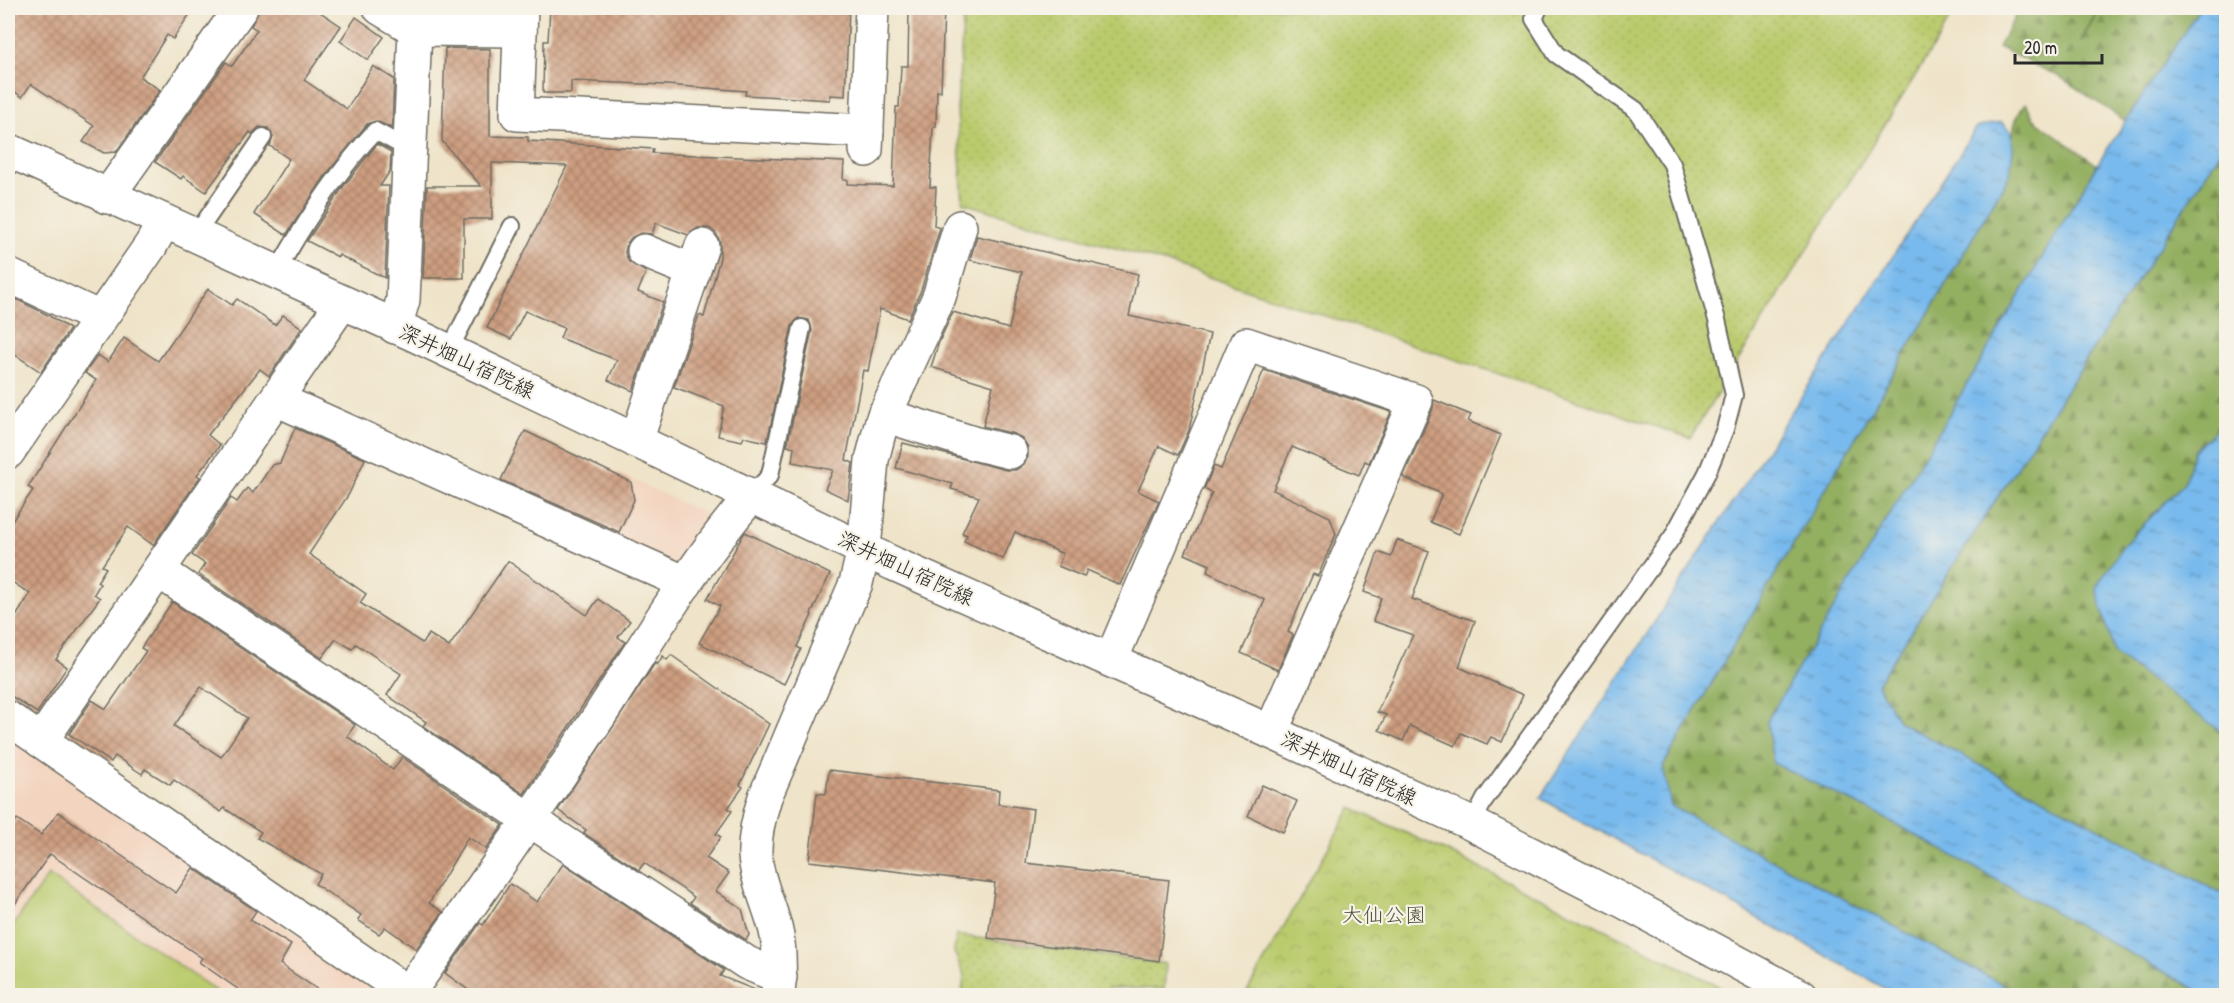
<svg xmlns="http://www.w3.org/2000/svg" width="2234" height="1003" font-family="'Patrick Hand','Klee One',sans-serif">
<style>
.built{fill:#f3d4bf}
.grass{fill:url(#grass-dots);stroke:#727b4c;stroke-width:1.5}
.forest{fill:url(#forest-firs);stroke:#5f6d46;stroke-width:1.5}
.park{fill:url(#park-crowns);stroke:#727b4c;stroke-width:1.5}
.garden{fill:#bacb6d;stroke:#727b4c;stroke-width:1.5}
.water{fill:url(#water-ripples);stroke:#52728c;stroke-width:1.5}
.building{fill:url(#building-cross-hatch);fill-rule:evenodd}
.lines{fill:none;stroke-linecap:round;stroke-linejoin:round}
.service-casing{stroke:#706c62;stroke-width:20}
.minor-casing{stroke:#706c62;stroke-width:36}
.tertiary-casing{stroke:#706c62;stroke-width:36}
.secondary-casing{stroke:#706c62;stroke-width:36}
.service{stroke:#fff;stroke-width:16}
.minor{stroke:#fff;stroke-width:33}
.tertiary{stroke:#fff;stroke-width:33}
.secondary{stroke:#fff;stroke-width:33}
.labels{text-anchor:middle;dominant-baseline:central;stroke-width:4.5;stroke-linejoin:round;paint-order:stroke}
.street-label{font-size:21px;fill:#2b2b2b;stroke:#f7f3e8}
.park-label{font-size:21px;fill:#4f533c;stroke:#f7f3e8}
</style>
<defs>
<pattern id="grass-dots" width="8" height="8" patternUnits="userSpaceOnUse" patternTransform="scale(1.5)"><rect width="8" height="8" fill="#bacb6d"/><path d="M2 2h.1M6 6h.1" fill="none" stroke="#a0ae5f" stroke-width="1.8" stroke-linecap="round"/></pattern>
<pattern id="forest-firs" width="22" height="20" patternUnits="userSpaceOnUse" patternTransform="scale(1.5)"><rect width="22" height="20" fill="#93af60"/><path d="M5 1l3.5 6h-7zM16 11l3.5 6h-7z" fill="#788f4f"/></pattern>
<pattern id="park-crowns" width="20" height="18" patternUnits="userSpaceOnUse" patternTransform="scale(1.5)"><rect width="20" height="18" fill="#bacb6d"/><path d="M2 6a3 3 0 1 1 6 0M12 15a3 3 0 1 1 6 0" fill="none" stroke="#a0ae5f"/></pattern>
<pattern id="water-ripples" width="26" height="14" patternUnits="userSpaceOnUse" patternTransform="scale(1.5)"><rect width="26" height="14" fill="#78baed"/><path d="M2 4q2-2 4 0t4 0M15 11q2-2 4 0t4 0" fill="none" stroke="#6397c0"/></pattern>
<pattern id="building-cross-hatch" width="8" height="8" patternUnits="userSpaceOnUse" patternTransform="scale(1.5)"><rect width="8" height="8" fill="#ce9e80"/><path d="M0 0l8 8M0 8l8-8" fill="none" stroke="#a78169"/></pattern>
</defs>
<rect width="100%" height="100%" fill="#f7f3e8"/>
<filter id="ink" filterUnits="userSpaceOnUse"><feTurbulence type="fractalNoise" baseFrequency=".0167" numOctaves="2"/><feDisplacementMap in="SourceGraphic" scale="12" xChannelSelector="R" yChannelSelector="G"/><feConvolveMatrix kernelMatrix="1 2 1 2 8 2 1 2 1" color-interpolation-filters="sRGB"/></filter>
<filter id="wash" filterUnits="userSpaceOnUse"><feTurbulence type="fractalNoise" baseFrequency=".008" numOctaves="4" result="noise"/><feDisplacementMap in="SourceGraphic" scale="24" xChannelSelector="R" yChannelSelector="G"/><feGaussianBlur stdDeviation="1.35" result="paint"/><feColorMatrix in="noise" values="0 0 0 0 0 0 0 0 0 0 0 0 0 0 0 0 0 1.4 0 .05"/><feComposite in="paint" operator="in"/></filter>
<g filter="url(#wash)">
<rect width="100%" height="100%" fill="#efe4c9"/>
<!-- built -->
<g class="built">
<path d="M587,459L720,520L682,573L560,517Z"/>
<path d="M8,734L383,995H8Z"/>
</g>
<!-- grass -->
<g class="grass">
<path d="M964,8H1955L1938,39L1690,438L1170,264L963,203L957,109Z"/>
<path d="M956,935L1166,964L1164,989L1109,988L1108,996L962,995L964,975L954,952Z"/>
</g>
<!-- forest -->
<g class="forest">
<path d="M2020,8H2099L2080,42L2101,8H2200L2127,122L2060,77L1998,47Z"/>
<path d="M2026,103L2034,119L2097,165L1768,721L1773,762L1881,816L2206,995H2022L1670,806L1663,766L2010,174C2013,149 2008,123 2026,103Z"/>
<path d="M2226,143V421L2194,451L2184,483L2124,545L2220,733L2226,735V896L1899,722L1877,684Z"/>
</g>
<!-- park -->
<path class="park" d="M1351,808L1448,852L1737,995H1245Z"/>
<!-- garden -->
<path class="garden" d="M48,875L222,995H8V933Z"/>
<!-- water -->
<g class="water">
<path d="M2200,8H2226V143L1877,684L1899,722L2226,896V996L2206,995L1881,816L1773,763L1767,721L2097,165Z"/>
<path d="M2001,122L2012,132L2013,150L2010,174L1663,766L1671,806L2022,995H1897L1540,798L1977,127Z"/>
<path d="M2226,421V735L2114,653L2096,587L2124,545L2184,483L2194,451Z"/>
</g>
<g id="blocks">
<!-- building -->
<g class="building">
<path d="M8,8H194L173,39L167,35L140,77L160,90L116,152L104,153L83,142L94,126L31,84L22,97L8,87Z"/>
<path d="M260,8H314L341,26L304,80L347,109L373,66L394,79L392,128L376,121L367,124L326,175L286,235L254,214L289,159L270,146L273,137L268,128L259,127L252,134L250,132L206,192L183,176L181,179L155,162L226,62L232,66L257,30L251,26Z"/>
<path d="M550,8H849L845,96L830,95V100L745,95L746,91L666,85L571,81V93H543L544,41H548Z"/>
<path d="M909,8H944L941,91H937L936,127H933L930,187H936L934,226L940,228L921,290L908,319L880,309L868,371L863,370L846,460L853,463L848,500L825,489L833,470L792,462L794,447L787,446L812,330L809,320L798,318L792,326L767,442L744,437L742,441L718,436L724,406L674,387L699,315L704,317L720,258V242L716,233L709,228H698L688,235L656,223L652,234L641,233L632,237L627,243L625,253L629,262L646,272L638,292L663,302L633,391L608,380L617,360L560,338L564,328L525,311L511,339L487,328L567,166L492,163V219H464V278H423L427,186H481L442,141L445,48L490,49V136L528,137V141L653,149L652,153L844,162L843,180H848L847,184L893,186L896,107H899L901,66H908Z"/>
<path d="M356,17L384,37L368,60L340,41Z"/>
<path d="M377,144L391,152L390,171L380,186H389L385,278L339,255L338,257L307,241L343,187Z"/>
<path d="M977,236L1138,274L1129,316L1210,334L1189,430L1178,455L1159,446L1138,491L1159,501L1120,585L1087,570L1084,577L1058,566L1063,554L1015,532L1003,559L964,541L967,535L962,533L979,497L951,489L953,484L896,468L903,443L1006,470H1016L1024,464L1028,457V447L1022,438L1014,434L983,426L993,386L931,367L939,342L953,312L1009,329L1022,272L970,260Z"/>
<path d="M208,289L232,305L237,299L275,325L283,315L302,328L269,376L260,369L208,435L220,445L197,475L200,477L153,545L128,527L102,566L106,568L97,582L100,584L94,594L100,598L56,659L67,667L37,713L8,694V629L30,594L8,579V527L33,490L28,487L96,380L85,373L98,355L108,362L124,338L158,361Z"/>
<path d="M8,295L48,315L70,329L41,372L8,350Z"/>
<path d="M1264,370L1391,412L1369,463L1365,461L1359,475L1292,447L1273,490L1330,517L1336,534L1318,576L1313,574L1288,632L1293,635L1278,670L1241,653L1265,600L1207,572L1210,565L1185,554L1212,493L1204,489L1214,466L1221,469Z"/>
<path d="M1434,400L1471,415L1468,421L1501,435L1459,534L1430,522L1442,494L1403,477L1433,409Z"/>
<path d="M295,428L365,459L349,494L309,554L366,594L360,603L422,643L429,634L449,647L508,561L587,615L598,599L630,621L618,637L625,642L524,794L423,726L426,722L387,695L401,674L356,644L352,649L336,639L322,658L198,574L205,564L192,555L231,498L237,502L247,488L253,493L272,465L280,463Z"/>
<path d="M525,431L631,482L634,500L619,532L501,480Z"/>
<path d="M745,532L830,574L811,614L812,615L797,647L801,649L784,684L699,643L720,606L707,599Z"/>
<path d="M1397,540L1429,551L1412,599L1475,621L1459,667L1523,695L1502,742L1491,737L1487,744L1461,733L1455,746L1410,726L1403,741L1379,730L1386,715L1377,712L1413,635L1373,621L1381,598L1364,592L1378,552L1391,557Z"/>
<path d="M172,602L355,725L347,736L393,770L402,757L503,825L486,849L468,837L429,903L443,912L416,949L385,927L379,934L358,920L361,915L315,884L321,874L257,838L261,832L224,808L221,812L174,780L170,785L145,769L142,774L115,756L111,762L69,734L92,700L106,709L146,651L141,648ZM201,687L247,718L221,757L174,726Z"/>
<path d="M671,655L769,724L740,785L743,787L728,808L732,811L716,834L721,837L706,858L729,873L716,891L742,909L749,935L746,940L690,903L694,897L644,863L639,870L584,833L586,830L558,810L655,663L657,665L663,656L667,660Z"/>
<path d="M829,770L999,790L998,804L1033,809L1026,863L1169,880L1159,961L988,938L995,883L809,861L817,793L826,794Z"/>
<path d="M1262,785L1297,801L1283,832L1248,816Z"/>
<path d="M58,812L176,893L193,868L256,911L250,920L291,945L280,964L327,996H248L199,962L202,958L50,854L8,914V833L17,819L41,835Z"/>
<path d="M563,864L724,970L720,976L760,992L759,996H477L445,973L480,923L483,925L510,884L537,902Z"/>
</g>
</g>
</g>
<g filter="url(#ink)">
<use href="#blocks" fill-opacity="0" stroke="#706c62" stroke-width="1.5"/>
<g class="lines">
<defs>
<g id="service">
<path d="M195,236L263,137"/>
<path d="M276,273C303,225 338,171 375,131L410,150"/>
<path d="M449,351L512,226"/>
<path d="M752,495L770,475L802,328"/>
<path d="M1472,824L1485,799L1673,536L1707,473L1725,429L1734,395L1717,320L1672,164L1636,110L1556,54L1534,19L1539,8"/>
</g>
<g id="minor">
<path d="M380,8L415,29L520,30"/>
<path d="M521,8L517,114L867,131"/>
<path d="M866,150L872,8"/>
<path d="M107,197L241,8"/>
<path d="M644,251L693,271"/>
<path d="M8,275L100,318"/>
<path d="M395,327L403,300L416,8"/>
<path d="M276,399L686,583"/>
<path d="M884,415L973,443L1010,452"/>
<path d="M636,441L702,246"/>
<path d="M8,452L151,245L164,222"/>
<path d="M864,549L872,460L882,421L939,297L960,227"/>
<path d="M159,571L530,820L747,963L780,977"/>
<path d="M1111,660L1246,344L1416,401L1271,732"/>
<path d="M8,718L412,996"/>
<path d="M41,741L342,303"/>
<path d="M406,996C472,903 537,810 600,715C648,641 694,562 752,495"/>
</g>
<path id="tertiary" d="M778,996C780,973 781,949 775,927C769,904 757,880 755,856C754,836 759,816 765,797L856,583L864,549"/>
<path id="secondary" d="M8,150L415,335L894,564L1271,732L1472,824L1621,900L1800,996"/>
</defs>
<!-- service casing -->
<use href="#service" class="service-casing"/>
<!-- minor casing -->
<use href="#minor" class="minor-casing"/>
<!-- tertiary casing -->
<use href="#tertiary" class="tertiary-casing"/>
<!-- secondary casing -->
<use href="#secondary" class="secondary-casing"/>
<!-- service -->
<use href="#service" class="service"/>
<!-- minor -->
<use href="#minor" class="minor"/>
<!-- tertiary -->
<use href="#tertiary" class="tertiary"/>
<!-- secondary -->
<use href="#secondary" class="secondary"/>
</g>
</g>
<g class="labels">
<!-- street labels -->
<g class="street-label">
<text transform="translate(467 361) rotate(25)">深井畑山宿院線</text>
<text transform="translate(906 568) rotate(25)">深井畑山宿院線</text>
<text transform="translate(1349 768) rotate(25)">深井畑山宿院線</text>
</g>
<!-- park labels -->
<g class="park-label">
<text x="1384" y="914">大仙公園</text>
</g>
</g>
<!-- margin -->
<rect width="2234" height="1003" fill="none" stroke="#f7f3e8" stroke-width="30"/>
<!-- scale -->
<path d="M2015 54v9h87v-9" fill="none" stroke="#2b2b2b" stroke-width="3"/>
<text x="2024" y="54" font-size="18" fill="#2b2b2b" stroke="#f7f3e8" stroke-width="4.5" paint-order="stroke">20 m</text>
</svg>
